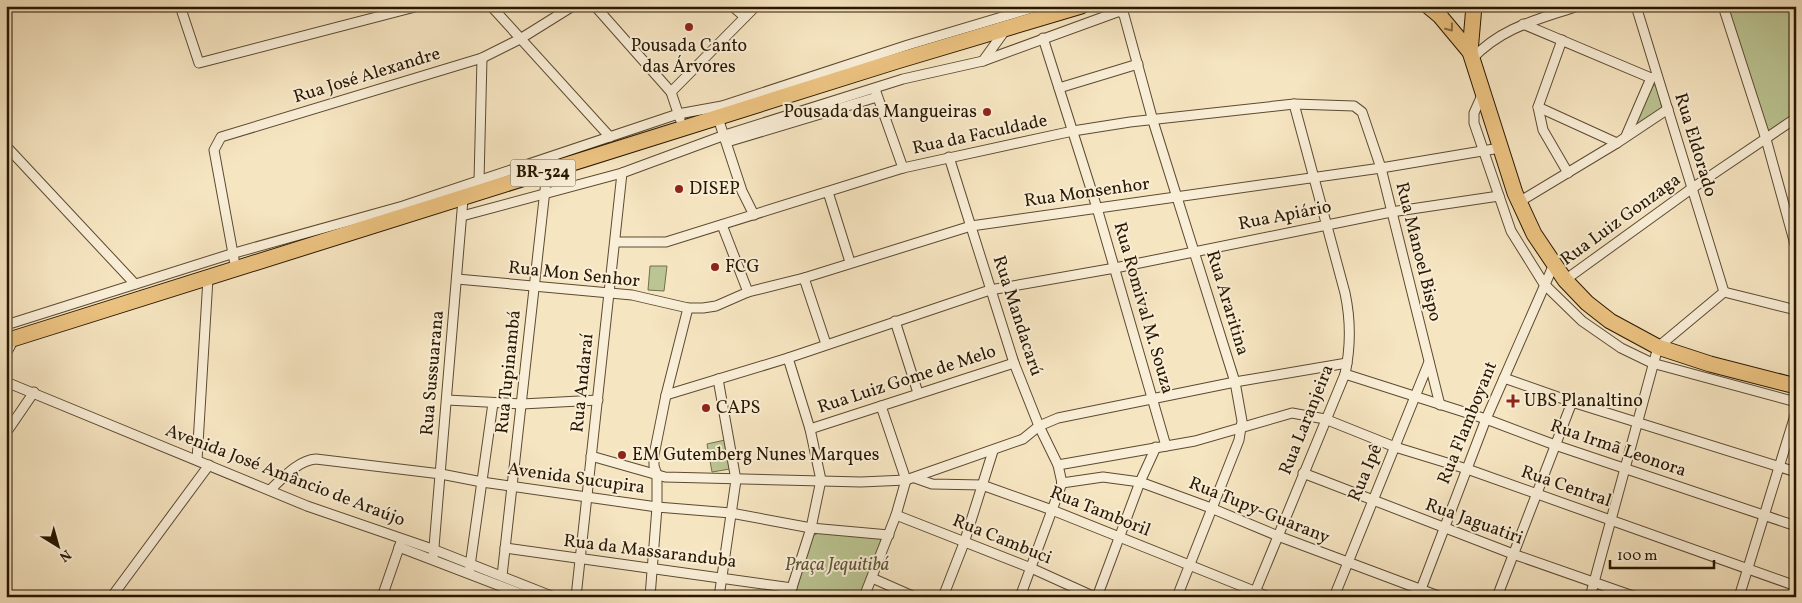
<svg xmlns="http://www.w3.org/2000/svg" width="1802" height="603" font-family="Vollkorn,serif">
<style>
.green{fill:#bbc593;stroke:#726e4a}
.lines{fill:none;stroke-linecap:round;stroke-linejoin:round}
.street-casing{stroke:#5c4a31;stroke-width:11}
.highway-casing{stroke:#281701;stroke-width:17}
.street{stroke:#f9eed7;stroke-width:9}
.highway{stroke:#ebc280;stroke-width:15}
.oneway{stroke:#8a6c40}
.poi-dot{fill:#8f2418;stroke:#f9eed7;stroke-width:2}
.labels{text-anchor:middle;dominant-baseline:central;stroke-width:4;stroke-linejoin:round;paint-order:stroke}
.shield{fill:#f9eed7;stroke:#675841;stroke-width:1}
.shield-label{font-size:16px;font-weight:bold;fill:#281701}
.poi-label{font-size:18px;fill:#281701;stroke:#f9eed7;text-anchor:start}
.street-label{font-size:18px;fill:#281701;stroke:#f9eed7}
.park-label{font-size:18px;font-style:italic;fill:#5b5434;stroke:#f9eed7}
</style>
<rect width="100%" height="100%" fill="#f6e5c1"/>
<filter id="stains"><feTurbulence type="fractalNoise" baseFrequency=".004" numOctaves="4"/><feColorMatrix values="0 0 0 0 .2 0 0 0 0 .09 0 0 0 0 .02 0 0 0 .5 -.17"/></filter>
<radialGradient id="worn" r=".72"><stop offset=".6" stop-color="#630" stop-opacity="0"/><stop offset="1" stop-color="#630" stop-opacity=".3"/></radialGradient>
<!-- green -->
<g class="green">
<path d="M1726,6H1796V115L1767,134Z"/>
<path d="M1653,85H1656L1662,108L1637,124L1635,122Z"/>
<path d="M650,266H667L664,291L648,290Z"/>
<path d="M725,440L730,469L712,472L707,444Z"/>
<path d="M818,533L879,538L882,541L864,597H793L813,536Z"/>
</g>
<g class="lines">
<defs>
<g id="street">
<path d="M180,6L199,63L419,6"/>
<path d="M491,6L610,137"/>
<path d="M595,6L671,92"/>
<path d="M732,6L745,17"/>
<path d="M1636,6L1724,292"/>
<path d="M1723,6L1766,139L1796,248"/>
<path d="M1523,24L1651,78"/>
<path d="M1043,38L1097,208L1166,446"/>
<path d="M1562,40L1538,107L1617,143"/>
<path d="M1472,59C1502,27 1537,20 1578,6"/>
<path d="M983,61L1006,29"/>
<path d="M1059,88L1138,64"/>
<path d="M876,92L903,168"/>
<path d="M1483,93L1474,113V123L1511,231L1544,284L1582,321L1621,348L1652,363L1796,402"/>
<path d="M1538,107L1543,130L1568,173"/>
<path d="M718,118L742,191L754,215"/>
<path d="M680,119L671,92L756,6"/>
<path d="M1626,136L1651,78L1654,77"/>
<path d="M727,142L877,97"/>
<path d="M6,146L135,284"/>
<path d="M949,157L1014,363L1039,426L1058,465L1062,483"/>
<path d="M479,181L482,58"/>
<path d="M828,192L850,262"/>
<path d="M1519,202L1617,143L1668,109"/>
<path d="M462,216L622,173L725,135L903,79L983,61L1120,11L1124,15L1153,121L1235,382L1242,421L1239,440L1177,597"/>
<path d="M722,225L748,292"/>
<path d="M616,242H666L903,168L1073,131L1130,122L1294,104L1354,106L1362,112L1381,168L1440,405"/>
<path d="M236,270L214,150L221,137L482,58L520,39L573,6"/>
<path d="M804,278L826,344"/>
<path d="M457,279L632,295L688,308H703L716,306L748,292L804,278L971,226L1381,168L1500,148"/>
<path d="M1565,280L1691,189L1796,118"/>
<path d="M1724,292L1796,310"/>
<path d="M895,321L918,393"/>
<path d="M6,325L231,254L403,206L678,114L722,106L908,45L1039,6"/>
<path d="M6,354L14,339"/>
<path d="M788,358L810,429L821,480L811,528L789,597"/>
<path d="M1345,374L1486,419L1555,445L1796,526"/>
<path d="M1504,378L1572,402L1796,472"/>
<path d="M718,379L736,480L719,597"/>
<path d="M6,382L307,506L435,550L554,597"/>
<path d="M666,395L788,358L990,290L1115,268L1391,212L1499,196"/>
<path d="M447,400L522,404L598,400"/>
<path d="M810,429L1014,363"/>
<path d="M6,433L34,392"/>
<path d="M591,456L665,477L861,482L906,480L1023,439L1039,426L1058,418L1235,382L1347,363"/>
<path d="M197,460L208,278"/>
<path d="M1058,465L1195,441L1292,413L1325,419L1395,447L1467,469L1796,586"/>
<path d="M1303,473L1513,554L1636,597"/>
<path d="M915,478L932,484L982,485L1052,510L1269,597"/>
<path d="M1062,483L1103,477L1140,482L1211,508L1278,536L1441,597"/>
<path d="M270,490C282,479 298,460 316,459L441,474L482,482L657,507L731,513L811,528L889,535"/>
<path d="M896,515L1031,568L1095,597"/>
<path d="M399,547L529,597"/>
<path d="M505,548L792,588"/>
<path d="M433,559L463,199"/>
<path d="M469,573L493,403"/>
<path d="M502,576L547,172"/>
<path d="M872,578L915,597"/>
<path d="M113,595L209,465"/>
<path d="M6,596L7,597"/>
<path d="M382,597L401,542"/>
<path d="M576,597L622,173"/>
<path d="M650,597L657,507V475L654,466V455L666,395L688,308"/>
<path d="M864,597L896,515L906,480L881,406"/>
<path d="M943,597L964,543L993,451"/>
<path d="M1020,597L1062,483"/>
<path d="M1097,597L1140,482L1156,447"/>
<path d="M1253,597L1345,374C1351,346 1351,321 1345,293L1294,104"/>
<path d="M1334,597L1429,362"/>
<path d="M1418,597L1486,419L1554,264"/>
<path d="M1497,597L1572,402"/>
<path d="M1590,597L1658,347L1724,292"/>
<path d="M1739,597L1796,412"/>
</g>
<g id="highway">
<path d="M1428,6L1440,16L1470,52"/>
<path d="M1474,6L1470,52L1515,193L1534,234L1565,280L1587,303L1610,321L1658,347L1710,364L1796,386"/>
<path d="M6,341L897,61L1081,6"/>
</g>
</defs>
<!-- street casing -->
<use href="#street" class="street-casing"/>
<!-- highway casing -->
<use href="#highway" class="highway-casing"/>
<!-- street -->
<use href="#street" class="street"/>
<!-- highway -->
<use href="#highway" class="highway"/>
</g>
<!-- one-way arrows -->
<defs><path id="oneway-chevron" d="M-2-3.5L2.5 0L-2 3.5" fill="none" stroke-width="1.6" stroke-linecap="round" stroke-linejoin="round" transform="scale(1.25)"/></defs>
<use class="oneway" href="#oneway-chevron" transform="translate(1450 28) rotate(52)"/>
<!-- markers -->
<g class="poi-dot">
<circle cx="689" cy="27" r="5"/>
<circle cx="987" cy="112" r="5"/>
<circle cx="679" cy="189" r="5"/>
<circle cx="715" cy="267" r="5"/>
<path d="M1510.5 393.5h5v5h5v5h-5v5h-5v-5h-5v-5h5z"/>
<circle cx="706" cy="408" r="5"/>
<circle cx="622" cy="455" r="5"/>
</g>
<g class="labels">
<!-- shield labels -->
<rect class="shield" x="510.5" y="159.5" width="65" height="27" rx="4"/>
<g class="shield-label">
<text x="543" y="173">BR-324</text>
</g>
<!-- poi labels -->
<g class="poi-label">
<text x="689" y="46" text-anchor="middle">Pousada Canto<tspan x="689" dy="21">das Árvores</tspan></text>
<text x="977" y="112" text-anchor="end">Pousada das Mangueiras</text>
<text x="689" y="189">DISEP</text>
<text x="725" y="267">FCG</text>
<text x="1524" y="401">UBS Planaltino</text>
<text x="716" y="408">CAPS</text>
<text x="632" y="455">EM Gutemberg Nunes Marques</text>
</g>
<!-- street labels -->
<g class="street-label">
<text transform="translate(367 76) rotate(-17)">Rua José Alexandre</text>
<text transform="translate(980 135) rotate(-12)">Rua da Faculdade</text>
<text transform="translate(1695 145) rotate(73)">Rua Eldorado</text>
<text transform="translate(1087 193) rotate(-8)">Rua Monsenhor</text>
<text transform="translate(1285 216) rotate(-11)">Rua Apiário</text>
<text transform="translate(1621 220) rotate(-36)">Rua Luiz Gonzaga</text>
<text transform="translate(1418 252) rotate(76)">Rua Manoel Bispo</text>
<text transform="translate(574 275) rotate(6)">Rua Mon Senhor</text>
<text transform="translate(1227 303) rotate(73)">Rua Araritina</text>
<text transform="translate(1143 308) rotate(74)">Rua Romival M. Souza</text>
<text transform="translate(1017 316) rotate(72)">Rua Mandacarú</text>
<text transform="translate(509 372) rotate(-84)">Rua Tupinambá</text>
<text transform="translate(433 373) rotate(-85)">Rua Sussuarana</text>
<text transform="translate(907 380) rotate(-18)">Rua Luiz Gome de Melo</text>
<text transform="translate(583 383) rotate(-84)">Rua Andaraí</text>
<text transform="translate(1307 420) rotate(-68)">Rua Laranjeira</text>
<text transform="translate(1468 423) rotate(-68)">Rua Flamboyant</text>
<text transform="translate(1618 449) rotate(19)">Rua Irmã Leonora</text>
<text transform="translate(1366 473) rotate(-67)">Rua Ipê</text>
<text transform="translate(285 476) rotate(21)">Avenida José Amâncio de Araújo</text>
<text transform="translate(576 479) rotate(8)">Avenida Sucupira</text>
<text transform="translate(1566 487) rotate(19)">Rua Central</text>
<text transform="translate(1259 511) rotate(22)">Rua Tupy-Guarany</text>
<text transform="translate(1100 512) rotate(22)">Rua Tamboril</text>
<text transform="translate(1474 522) rotate(20)">Rua Jaguatiri</text>
<text transform="translate(1002 540) rotate(22)">Rua Cambuci</text>
<text transform="translate(650 552) rotate(7)">Rua da Massaranduba</text>
</g>
<!-- park labels -->
<g class="park-label">
<text x="837" y="565">Praça Jequitibá</text>
</g>
</g>
<!-- margin -->
<rect width="1802" height="603" fill="none" stroke="#f6e5c1" stroke-width="25"/>
<rect x="8" y="8" width="1787" height="588" fill="none" stroke="#281701" stroke-width="2.5"/>
<rect x="12" y="12" width="1777" height="578" fill="none" stroke="#281701"/>
<!-- north arrow -->
<g transform="translate(58 546) rotate(143)" stroke="#f9eed7" stroke-width="4" paint-order="stroke">
<path d="M0-4L9 19L0 12L-9 19Z" fill="#281701"/>
<text y="-8" font-size="14" font-weight="bold" text-anchor="middle" fill="#281701">N</text>
</g>
<!-- scale -->
<path d="M1610 560v8h104v-8" fill="none" stroke="#281701" stroke-width="2.5"/>
<text x="1617" y="560" font-size="15" fill="#281701" stroke="#f9eed7" stroke-width="4" paint-order="stroke">100 m</text>
<rect width="100%" height="100%" filter="url(#stains)"/>
<rect width="100%" height="100%" fill="url(#worn)"/>
</svg>
